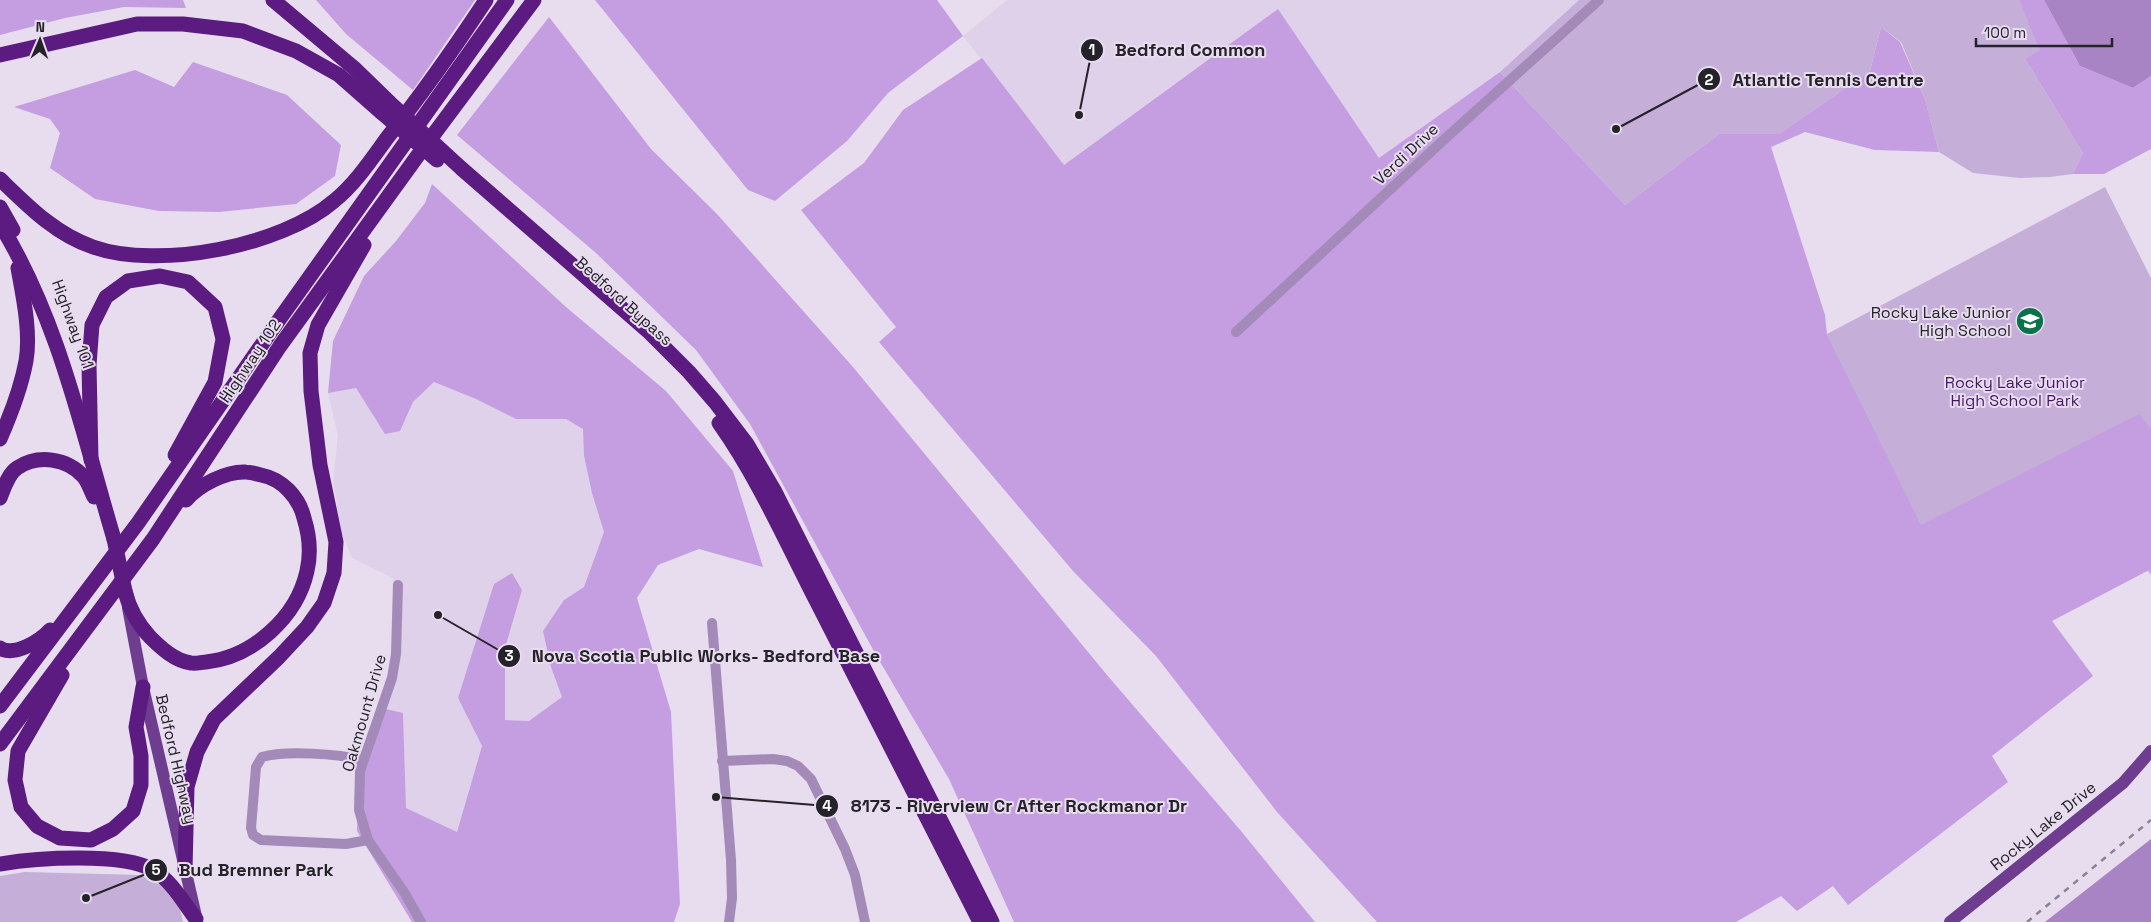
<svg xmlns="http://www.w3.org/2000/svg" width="2151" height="922" font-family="'Space Grotesk',sans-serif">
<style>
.built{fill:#ded1e9}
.green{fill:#c5aed8}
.forest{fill:#c49ee1}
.water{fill:#a884c5}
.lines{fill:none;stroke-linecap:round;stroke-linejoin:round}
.street{stroke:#a38ab8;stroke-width:10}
.primary{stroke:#6f3d90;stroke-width:12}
.highway{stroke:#5c1b80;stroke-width:15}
.rail{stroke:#8b8390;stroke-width:2.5;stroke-dasharray:6 6;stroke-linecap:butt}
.highway-bridge{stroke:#5c1b80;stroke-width:15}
.labels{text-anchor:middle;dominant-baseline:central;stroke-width:4;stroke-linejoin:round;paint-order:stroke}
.street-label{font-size:16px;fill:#262229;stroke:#e7ddef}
.poi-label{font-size:16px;fill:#262229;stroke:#e7ddef;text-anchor:end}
.park-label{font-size:16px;fill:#471664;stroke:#e7ddef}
.leader{fill:none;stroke:#262229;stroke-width:2}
.callout-dot{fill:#262229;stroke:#e7ddef;stroke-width:2}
.mark-label{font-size:15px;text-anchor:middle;font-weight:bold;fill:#fff}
.callout-label{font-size:18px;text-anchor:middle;font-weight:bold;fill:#262229;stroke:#e7ddef;stroke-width:4;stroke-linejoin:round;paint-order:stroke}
</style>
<rect width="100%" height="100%" fill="#e7ddef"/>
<!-- built -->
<g class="built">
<path d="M1007,0H1579L1500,72L1379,158L1278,9L1064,165L963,36Z"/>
<path d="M434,382L476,399L516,419H566L583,429L584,456L592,493L604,532L584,587L564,600L551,667L563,697L529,721H505V648L522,590L512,574L471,659L458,698L482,746L457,832L406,808L403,713L377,707L391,662L393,578L352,558L341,531L333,481L338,436L328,393L356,388L364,401L400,431L413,402Z"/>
</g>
<!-- green -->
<g class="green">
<path d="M1579,0H2019L2041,50L2025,59L2083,153L2073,174L2050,177L2020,178L1973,173L1939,152L1925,99L1901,42L1881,27L1870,71L1779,134H1719L1625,205L1500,72Z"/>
<path d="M2105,187L2151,278V575L2107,522L1913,548L1810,343Z"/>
<path d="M25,872L140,875L162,886L180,909L183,922H0V876Z"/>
</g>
<!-- forest -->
<g class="forest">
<path d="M0,0H183L186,8L124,7L65,18L0,35Z"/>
<path d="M316,0H475L413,90L346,34Z"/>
<path d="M595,0H937L963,36L888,93L847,141L775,201L748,190Z"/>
<path d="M2019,0H2044L2080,66L2133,88L2151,76V149L2104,174H2073L2083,153L2025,59L2040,50Z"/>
<path d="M1278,9L1379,158L1500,72L1625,205L1719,134H1779L1870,71L1881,27L1900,42L1925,99L1939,152L1875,150L1805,132L1771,147L1825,315L1827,335L1921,525L2139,414L2151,429V569L2052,621L2093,676L1992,756L2008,782L1848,905L1833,886L1797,911L1781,896L1736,922H1377L1277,812L1156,656L1073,571L879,342L896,327L801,210L864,163L903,110L982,58L1064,165Z"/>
<path d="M549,17L651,149L717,214L853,367L1107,675L1241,831L1315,922H1014L949,779L876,655L750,424L696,350L596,253L457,135Z"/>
<path d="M193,62L287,95L341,145L335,176L296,204L219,212L159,211L95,199L50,168L60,133L50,119L14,107L135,70L174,87Z"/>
<path d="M432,184L566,307L666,391L733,471L763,567L699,549L658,565L637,598L671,712L680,904L674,922H412L357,831L358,771L377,707L403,713L406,808L457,832L482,746L458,698L494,584L512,573L522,590L505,648V720L529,721L562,697L551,667L543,631L564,600L584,587L604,532L592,493L584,456L583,429L566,419H516L476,399L434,382L413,402L400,431L385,434L356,388L328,393L333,341L364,276L396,241L425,203Z"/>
</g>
<!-- water -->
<g class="water">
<path d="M2044,0H2151V76L2133,88L2080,66Z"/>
<path d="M2151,839V922H2045Z"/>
</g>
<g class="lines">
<!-- street -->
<g class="street">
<path d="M1236,332L1448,136L1599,0"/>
<path d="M398,585L396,654L392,678L360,771L359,810L368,840L404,892L421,922"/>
<path d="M712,623L731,860L732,898L729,922"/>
<path d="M363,760C339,754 285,750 262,757L256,767L251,828L253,835L261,840L346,844L368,840"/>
<path d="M722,761L773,759L787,761L798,766L811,779L845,849L855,875L865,922"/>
</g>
<!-- primary -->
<g class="primary">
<path d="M128,608L143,687L196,916"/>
<path d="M1950,922L2123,783L2151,751"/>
</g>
<!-- highway -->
<g class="highway">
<path d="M273,0L354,68L389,102"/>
<path d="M0,55L137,24H183L243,31L296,51L339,75L381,112"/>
<path d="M462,169L648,331L689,372L715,402L747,444L774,490L992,922"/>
<path d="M0,179C28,206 55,234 93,247C158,270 282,246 334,201C355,184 371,160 387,138C422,94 455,47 486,0"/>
<path d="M0,207L13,230"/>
<path d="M0,224C59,320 82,432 114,539"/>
<path d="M719,423C758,478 786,542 817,602C872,708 926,815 980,922"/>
<path d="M0,439C11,414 21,388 26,361C31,332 23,296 18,268"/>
<path d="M91,460L89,365L92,325L106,297L128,281L160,276L188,282L215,307L223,339L215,382L175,455"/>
<path d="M0,498C4,488 8,474 17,468C38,454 67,458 84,477C88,482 91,491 94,497"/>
<path d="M125,591C129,608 138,624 150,637C161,648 175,661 191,663C196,664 202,662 206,662C253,657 297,617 307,571C311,554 309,534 304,518C299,497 282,479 261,475C256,474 251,472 246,472C226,471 199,485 186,500"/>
<path d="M0,648C14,657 40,641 50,630"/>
<path d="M62,675L18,751L15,780L21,807L37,826L60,838L91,840L113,829L133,811L141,785V756L136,727L143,687"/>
<path d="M0,706L138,523L281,317L507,0"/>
<path d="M0,744L153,539L280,346L416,158L534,0"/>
<path d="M0,864C35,858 123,852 153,870C171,880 184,903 196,919"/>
<path d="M185,870L187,787L197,752L214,719L279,657L307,627L324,603L334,573L336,542L320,465L311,391L310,353L318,325L364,245"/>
</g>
<!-- rail -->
<path class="rail" d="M2027,922L2151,820"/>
<!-- highway-bridge -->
<g class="highway-bridge">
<path d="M389,102L462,169"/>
<path d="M381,112L437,160"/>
<path d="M114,539L125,591"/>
</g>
</g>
<!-- icons -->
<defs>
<symbol id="school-disc" viewBox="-11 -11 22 22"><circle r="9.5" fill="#0a724a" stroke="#e7ddef"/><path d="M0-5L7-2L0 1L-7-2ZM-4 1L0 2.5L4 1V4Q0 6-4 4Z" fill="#fff"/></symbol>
</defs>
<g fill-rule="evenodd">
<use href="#school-disc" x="2014" y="305" width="32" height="32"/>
</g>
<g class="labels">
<!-- street labels -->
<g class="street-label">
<text transform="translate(1406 154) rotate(-43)">Verdi Drive</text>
<text transform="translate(624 301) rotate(42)">Bedford Bypass</text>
<text transform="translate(73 324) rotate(70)">Highway 101</text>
<text transform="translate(250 361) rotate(-56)">Highway 102</text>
<text transform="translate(364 713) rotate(-74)">Oakmount Drive</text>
<text transform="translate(176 759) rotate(77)">Bedford Highway</text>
<text transform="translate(2043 826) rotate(-39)">Rocky Lake Drive</text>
</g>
<!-- poi labels -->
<g class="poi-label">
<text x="2011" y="312">Rocky Lake Junior<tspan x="2011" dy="18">High School</tspan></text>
</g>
<!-- park labels -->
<g class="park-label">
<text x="2015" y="382">Rocky Lake Junior<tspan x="2015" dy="18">High School Park</tspan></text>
</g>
</g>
<!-- callouts -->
<path class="leader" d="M1079 115L1092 50M1616 129L1709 79M438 615L509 656M716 797L827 806M86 898L156 870"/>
<g class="callout-dot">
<circle cx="1079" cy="115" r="5"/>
<circle cx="1616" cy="129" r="5"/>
<circle cx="438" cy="615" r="5"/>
<circle cx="716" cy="797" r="5"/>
<circle cx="86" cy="898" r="5"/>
<circle cx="1092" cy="50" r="12"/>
<circle cx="1709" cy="79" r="12"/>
<circle cx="509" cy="656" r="12"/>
<circle cx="827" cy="806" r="12"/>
<circle cx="156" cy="870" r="12"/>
</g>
<g class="mark-label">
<text x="1092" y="55">1</text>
<text x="1709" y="85">2</text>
<text x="509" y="661">3</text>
<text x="827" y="811">4</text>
<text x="156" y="875">5</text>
</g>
<g class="callout-label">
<text x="1190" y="56">Bedford Common</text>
<text x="1828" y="86">Atlantic Tennis Centre</text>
<text x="706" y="662">Nova Scotia Public Works- Bedford Base</text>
<text x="1019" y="812">8173 - Riverview Cr After Rockmanor Dr</text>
<text x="256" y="876">Bud Bremner Park</text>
</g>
<!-- north arrow -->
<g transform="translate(40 40) rotate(2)" stroke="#e7ddef" stroke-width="4" paint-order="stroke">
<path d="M0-4L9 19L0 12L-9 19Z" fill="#262229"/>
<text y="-8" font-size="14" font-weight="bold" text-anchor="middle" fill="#262229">N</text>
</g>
<!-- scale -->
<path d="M1976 38v8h136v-8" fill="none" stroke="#262229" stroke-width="2.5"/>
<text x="1984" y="38" font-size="15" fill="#262229" stroke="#e7ddef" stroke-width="4" paint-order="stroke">100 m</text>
</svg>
